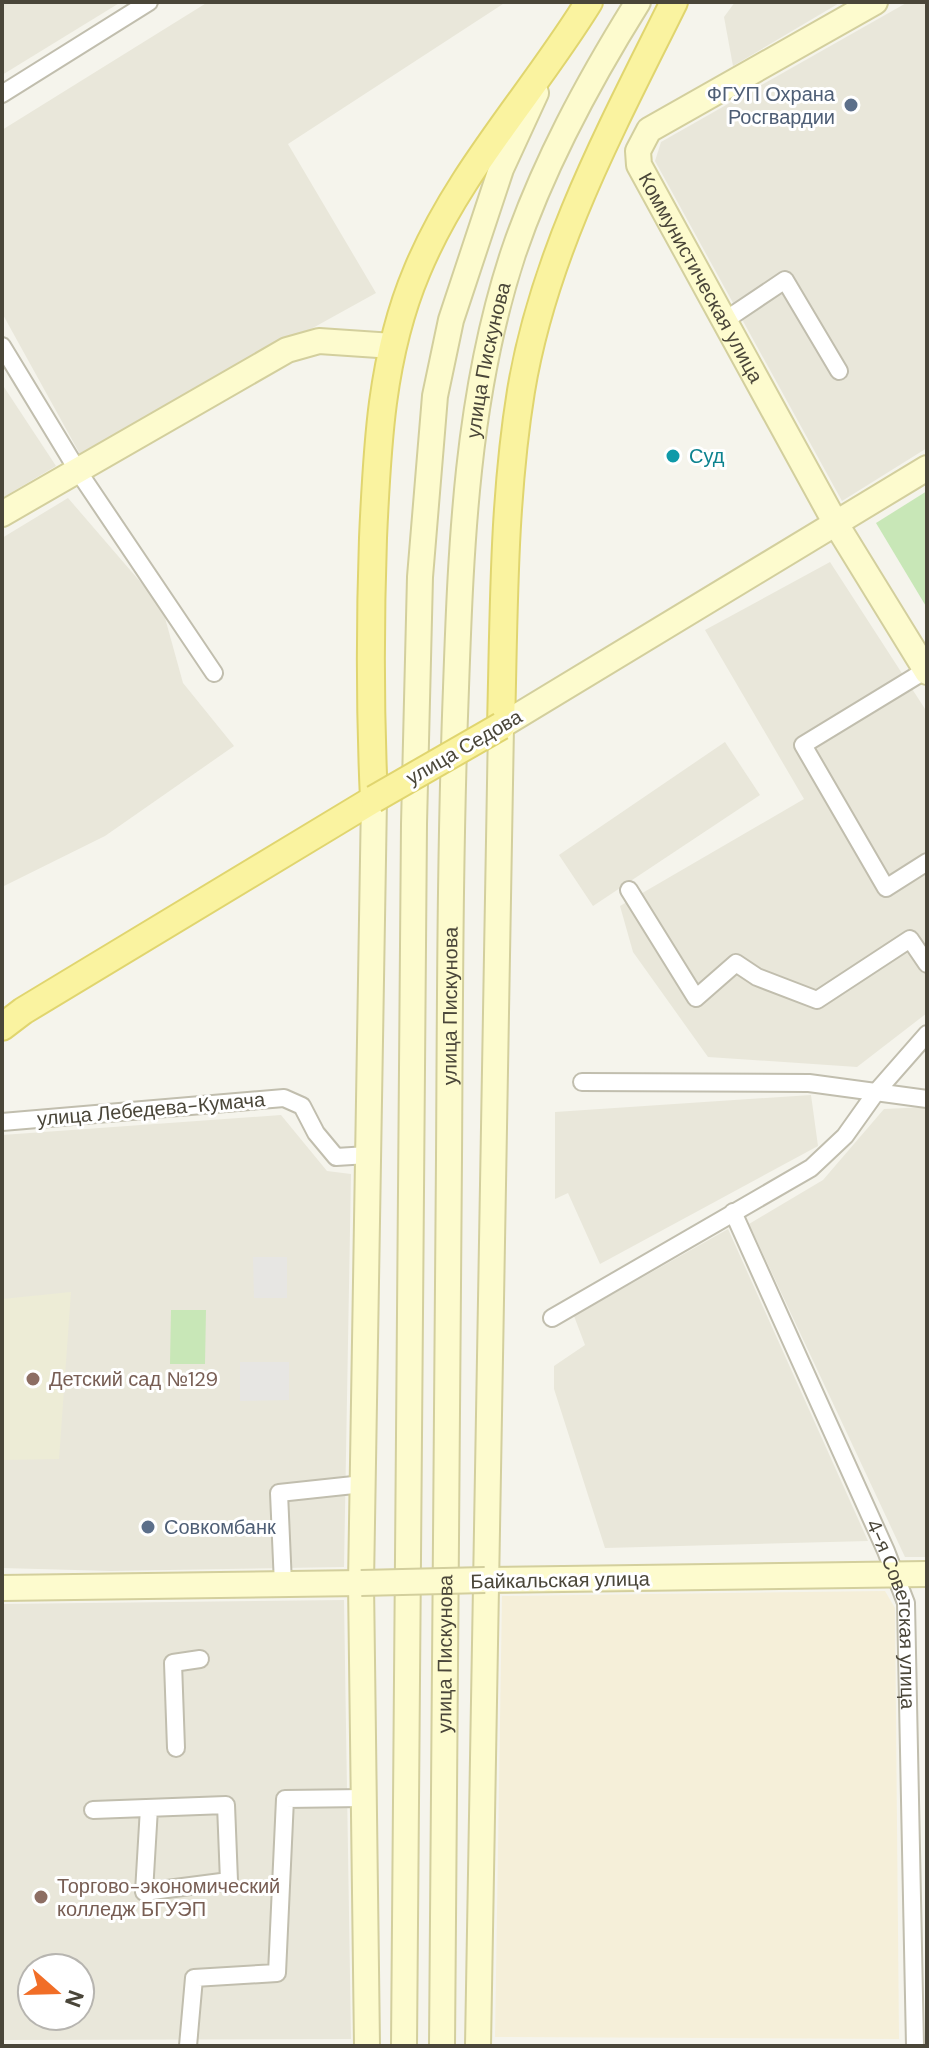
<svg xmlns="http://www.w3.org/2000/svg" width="929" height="2048" font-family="'DM Sans',sans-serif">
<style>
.residential{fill:#e9e7da;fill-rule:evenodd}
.commercial{fill:#f5efd9}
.education{fill:#edecd6}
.pitch{fill:#c8e7b7}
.parking{fill:#e7e6e3}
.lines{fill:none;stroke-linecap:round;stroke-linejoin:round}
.street-casing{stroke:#c1beae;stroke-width:20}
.secondary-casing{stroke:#d3cf9d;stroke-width:28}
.primary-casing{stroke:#e0d56f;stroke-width:30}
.street{stroke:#fff;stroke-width:16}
.secondary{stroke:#fdfbce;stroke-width:24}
.primary{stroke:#faf3a0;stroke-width:26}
.secondary-bridge-casing{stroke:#d3cf9d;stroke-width:28;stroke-linecap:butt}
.primary-bridge-casing{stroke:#e0d56f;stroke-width:30;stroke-linecap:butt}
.secondary-bridge{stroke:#fdfbce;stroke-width:24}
.primary-bridge{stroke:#faf3a0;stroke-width:26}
.service-dot{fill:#5c6f8a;stroke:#fff;stroke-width:3}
.culture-dot{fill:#0f9aa8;stroke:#fff;stroke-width:3}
.education-dot{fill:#8d6e63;stroke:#fff;stroke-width:3}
.labels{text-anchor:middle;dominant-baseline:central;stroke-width:6;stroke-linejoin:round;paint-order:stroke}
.service-label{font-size:20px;fill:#4e5e75;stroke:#fff;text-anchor:end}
.street-label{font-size:20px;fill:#4a4639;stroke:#fff}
.culture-label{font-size:20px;fill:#0d838f;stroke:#fff;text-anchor:start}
.education-label{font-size:20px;fill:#785e54;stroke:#fff;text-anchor:start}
</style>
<rect width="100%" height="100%" fill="#f5f4ec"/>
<!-- residential -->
<g class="residential">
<path d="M2,2H121L2,75Z"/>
<path d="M208,2H506L288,144L376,293L81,456L2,313V130Z"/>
<path d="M735,2H841L733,66L724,17Z"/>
<path d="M908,2H927V448L842,501L655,161L661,142Z"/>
<path d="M2,384L56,466L2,498Z"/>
<path d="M68,498L162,607L183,683L234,746L105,836L2,887V538Z"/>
<path d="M830,562L927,712V1013L857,1067L708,1057L633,952L620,906L804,799L705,630Z"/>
<path d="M725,742L760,795L593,906L559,855Z"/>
<path d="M811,1095L818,1146L600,1264L568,1193L555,1199V1112Z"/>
<path d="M927,1107V1557H905L749,1224L823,1180L884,1109Z"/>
<path d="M281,1115L327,1171L351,1174L344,1567L111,1571L2,1568V1135Z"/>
<path d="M728,1229L868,1541L605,1548L554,1389V1366L585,1345L574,1316Z"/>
<path d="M344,1600L351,2039L2,2040V1604ZM32,1968H80V2016H32Z"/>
</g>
<!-- commercial -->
<path class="commercial" d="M885,1591L895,1608L899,2039L495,2037L502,1596Z"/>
<!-- education -->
<path class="education" d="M71,1292L59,1459L2,1460V1299Z"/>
<!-- pitch -->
<g class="pitch">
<path d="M927,491V608L876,523Z"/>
<path d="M171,1310H206L205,1364H170Z"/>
</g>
<!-- parking -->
<g class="parking">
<path d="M253,1257H287V1298H254Z"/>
<path d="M240,1362H289V1400L240,1401Z"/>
</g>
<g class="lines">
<defs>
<g id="street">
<path d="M2,94L149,2"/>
<path d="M724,321L785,280L839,371"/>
<path d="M2,346L78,471L214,673"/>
<path d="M926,670L803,745L886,888L927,862"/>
<path d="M629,890L696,998L736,963L757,977L817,1000L910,939L927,964"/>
<path d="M582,1082L809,1083L927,1099"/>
<path d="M2,1122L284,1098L302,1106L316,1133L336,1157L368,1155"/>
<path id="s1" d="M733,1212L886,1551L906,1603L915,2046"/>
<path d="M552,1318L811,1168L845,1136L877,1091L927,1034"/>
<path d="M283,1584L279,1493L363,1484"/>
<path d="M176,1748L173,1663L200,1659"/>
<path d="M93,1810L226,1805L229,1881L144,1892L149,1808"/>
<path d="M188,2046L194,1978L277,1973L285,1799L364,1798"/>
</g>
<g id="secondary">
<path id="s2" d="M875,2L649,130L638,151L639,165L836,524L927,672"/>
<path d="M2,514L287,350L319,341L393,346"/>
<path d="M485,1580L927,1574"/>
<path d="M2,1588L361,1583"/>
<path d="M367,2046L361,1583L374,799"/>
<path d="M404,2046L414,824L420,577L435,396L451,320L501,169L536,93"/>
<path id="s3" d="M442,2046C444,1750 446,1454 449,1158C450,1001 450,845 456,688C461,543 467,394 513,254C543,165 588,82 638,2"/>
<path d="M478,2046L501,726L927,468"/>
</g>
<g id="primary">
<path d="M501,726C504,614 503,502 521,391C544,252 612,127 674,2"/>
<path d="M2,1027L23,1011L374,799C370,712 370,625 373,538C377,448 381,356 417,271C458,172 533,93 589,2"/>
</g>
</defs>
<!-- street casing -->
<use href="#street" class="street-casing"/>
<!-- secondary casing -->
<use href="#secondary" class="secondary-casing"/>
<!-- primary casing -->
<use href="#primary" class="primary-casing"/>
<!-- street -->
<use href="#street" class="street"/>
<!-- secondary -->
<use href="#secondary" class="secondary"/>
<!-- primary -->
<use href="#primary" class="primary"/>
<defs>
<path id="secondary-bridge" d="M361,1583L485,1580"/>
<path id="primary-bridge" d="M374,799L501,726"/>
</defs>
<!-- secondary-bridge casing -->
<use href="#secondary-bridge" class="secondary-bridge-casing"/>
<!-- primary-bridge casing -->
<use href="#primary-bridge" class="primary-bridge-casing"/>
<!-- secondary-bridge -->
<use href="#secondary-bridge" class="secondary-bridge"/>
<!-- primary-bridge -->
<use href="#primary-bridge" class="primary-bridge"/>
</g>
<!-- markers -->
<g class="service-dot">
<circle cx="851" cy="105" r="8"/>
<circle cx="148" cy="1527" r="8"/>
</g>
<circle class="culture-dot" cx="673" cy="456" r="8"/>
<g class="education-dot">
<circle cx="33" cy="1379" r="8"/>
<circle cx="41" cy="1897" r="8"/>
</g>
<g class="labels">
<!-- service labels -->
<g class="service-label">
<text x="835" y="94">ФГУП Охрана<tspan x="835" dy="23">Росгвардии</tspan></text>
<text x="164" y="1527" text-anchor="start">Совкомбанк</text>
</g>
<!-- street labels -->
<g class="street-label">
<text stroke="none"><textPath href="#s2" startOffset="426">Коммунистическая улица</textPath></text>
<text stroke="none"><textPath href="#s3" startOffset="1688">улица Пискунова</textPath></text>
<text transform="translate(464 747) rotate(-30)">улица Седова</text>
<text stroke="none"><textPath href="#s3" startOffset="1040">улица Пискунова</textPath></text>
<text transform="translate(151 1109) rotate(-5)">улица Лебедева-Кумача</text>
<text transform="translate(560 1580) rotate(-1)">Байкальская улица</text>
<text stroke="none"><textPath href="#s1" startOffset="436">4-я Советская улица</textPath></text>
<text stroke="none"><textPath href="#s3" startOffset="392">улица Пискунова</textPath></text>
</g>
<!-- culture labels -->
<g class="culture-label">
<text x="689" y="456">Суд</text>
</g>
<!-- education labels -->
<g class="education-label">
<text x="49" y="1379">Детский сад №129</text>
<text x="57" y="1886">Торгово-экономический<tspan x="57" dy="23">колледж БГУЭП</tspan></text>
</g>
</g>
<!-- border -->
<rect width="929" height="2048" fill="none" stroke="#4a4639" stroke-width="8"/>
<!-- north arrow -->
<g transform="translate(56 1992) rotate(110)"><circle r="38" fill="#ffffff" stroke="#b7b5b0" stroke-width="2"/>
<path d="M0-6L14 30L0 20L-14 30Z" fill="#f16e27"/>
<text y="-12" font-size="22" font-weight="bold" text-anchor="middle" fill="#4a4639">N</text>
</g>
</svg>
